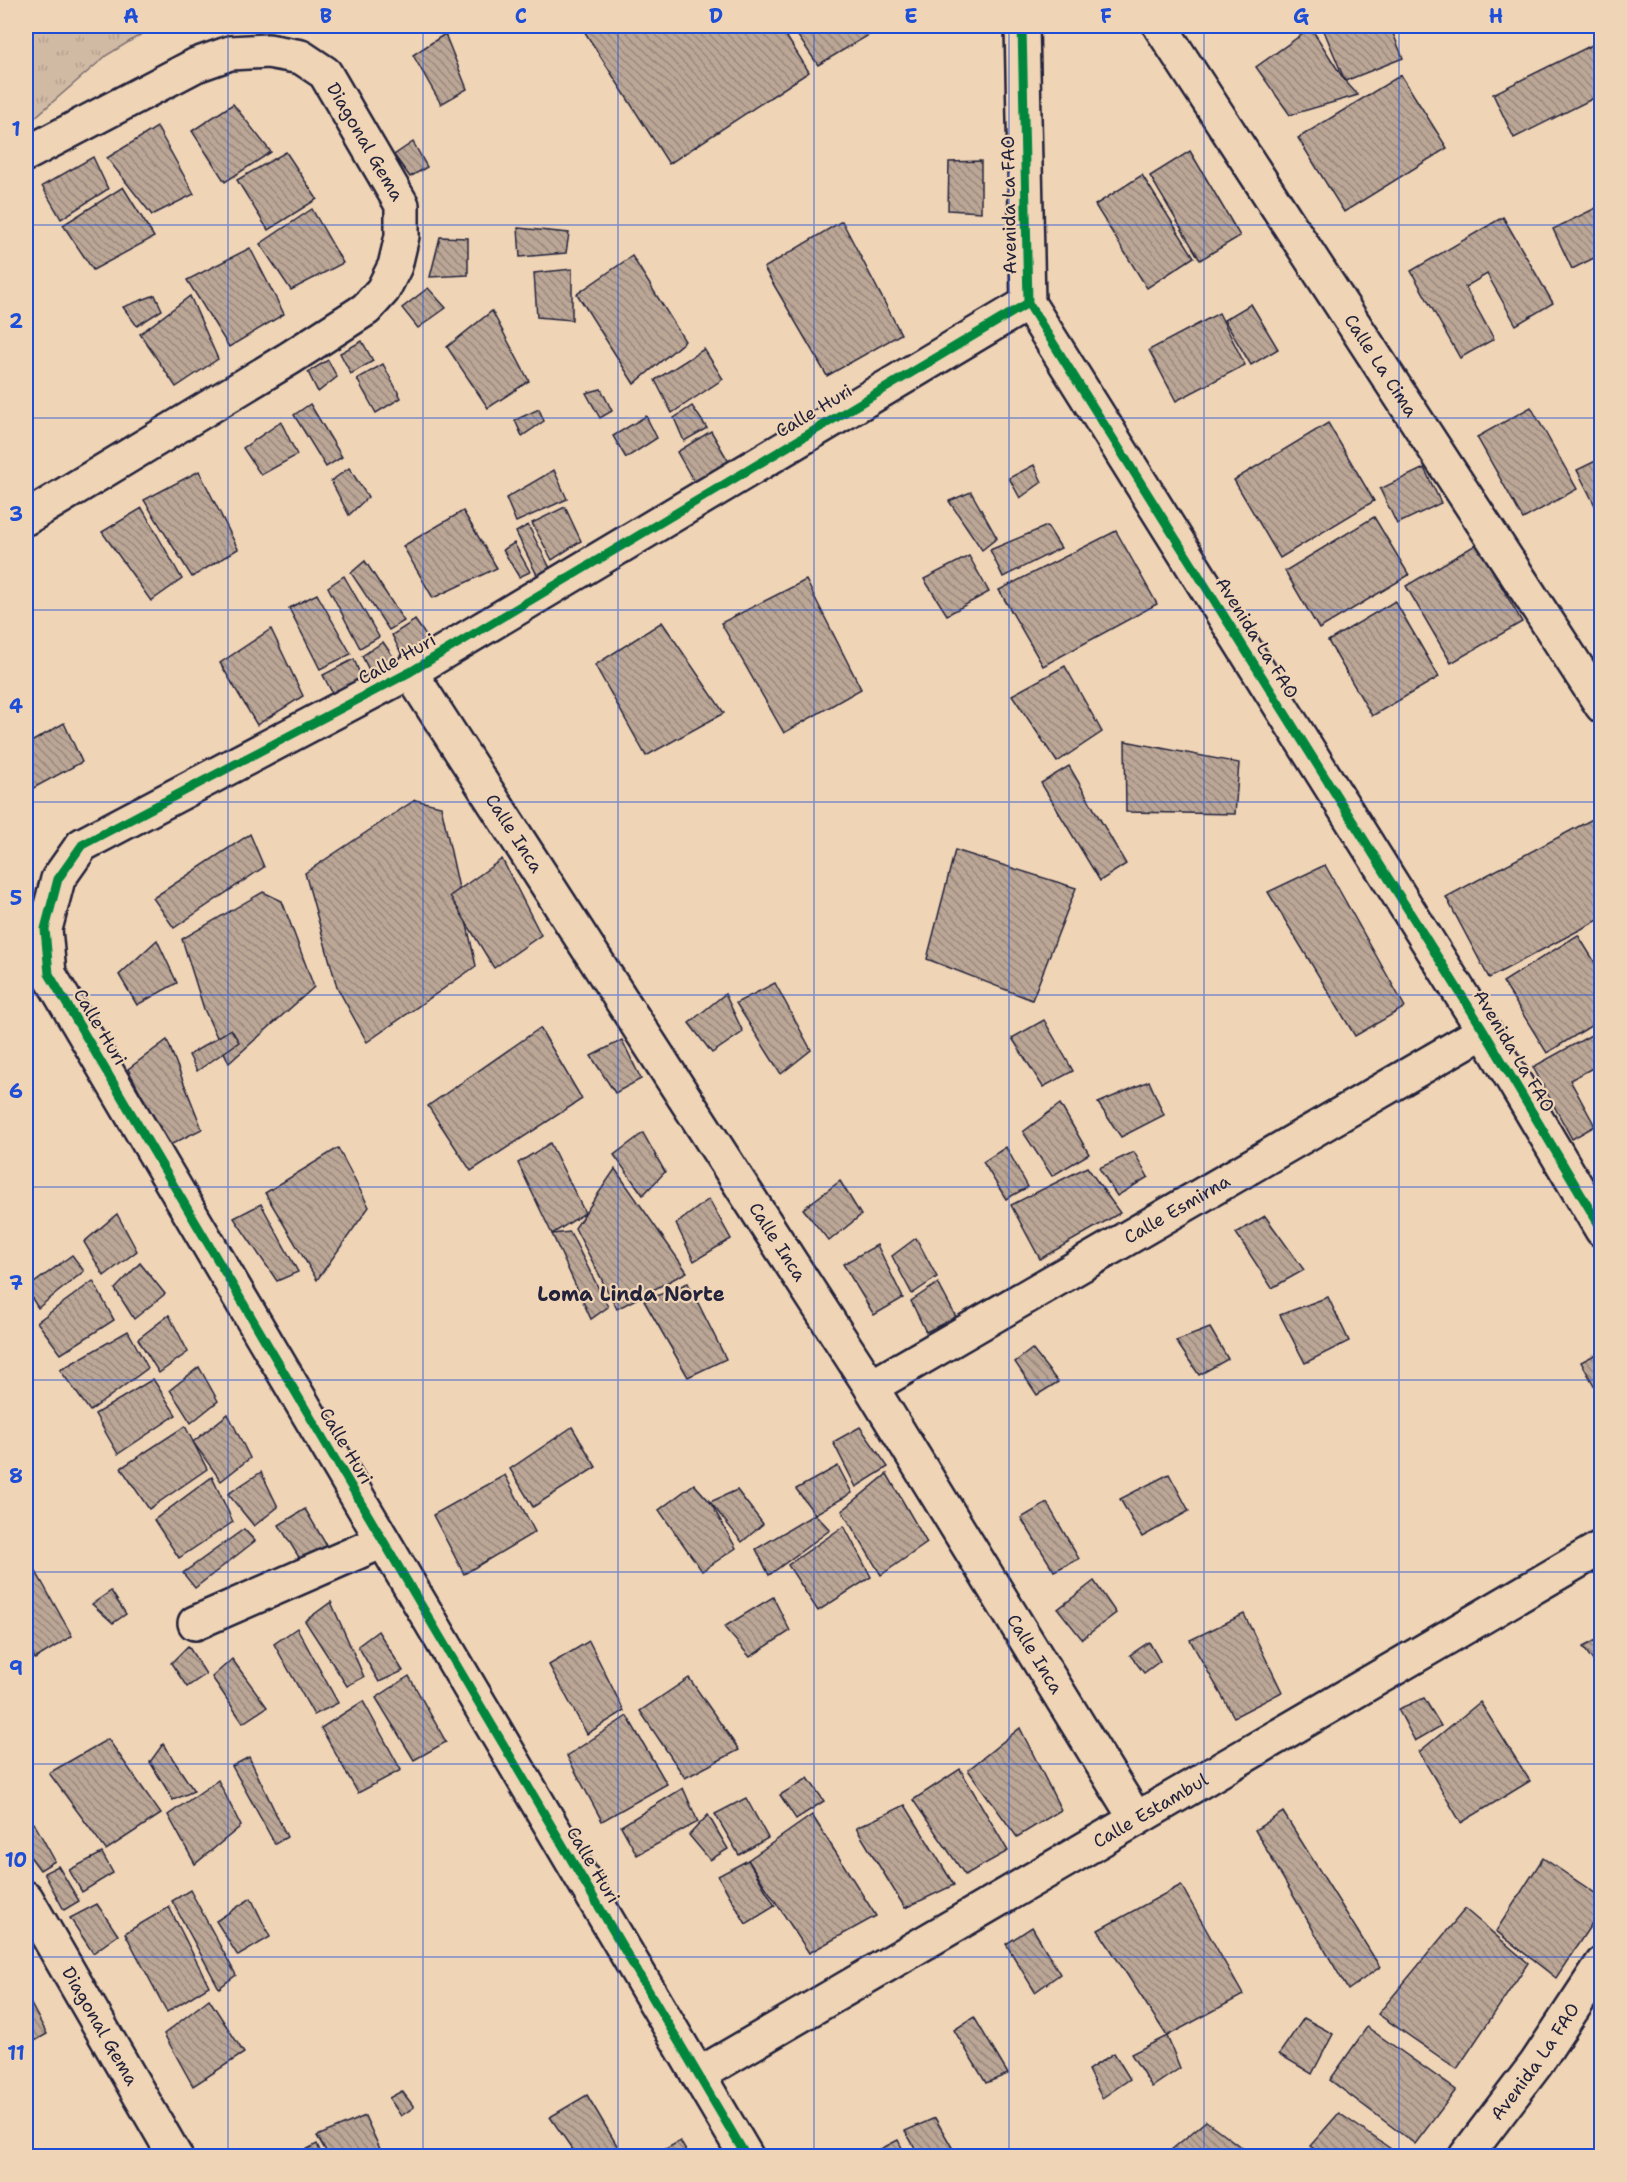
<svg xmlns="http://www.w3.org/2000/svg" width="1627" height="2182" font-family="'Shantell Sans',sans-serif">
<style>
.grass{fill:url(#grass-tufts);stroke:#7a6e70;stroke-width:1.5}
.building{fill:url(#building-back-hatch);stroke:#22223b;stroke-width:1.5}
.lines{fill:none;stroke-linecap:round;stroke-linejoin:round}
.minor-casing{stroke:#22223b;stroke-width:38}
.minor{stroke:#efd4b6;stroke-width:33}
.cycleway-casing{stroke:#efd4b6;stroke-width:13}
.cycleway{stroke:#00873e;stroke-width:9}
.grid{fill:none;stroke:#1d4ed8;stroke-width:1.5;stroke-opacity:0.55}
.labels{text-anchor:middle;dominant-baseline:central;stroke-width:4.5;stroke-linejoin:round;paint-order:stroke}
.street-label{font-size:18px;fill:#22223b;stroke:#efd4b6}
.neighbourhood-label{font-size:20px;font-weight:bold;fill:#22223b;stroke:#efd4b6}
.neatline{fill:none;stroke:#1d4ed8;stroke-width:2}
.grid-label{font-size:20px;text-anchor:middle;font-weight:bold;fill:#1d4ed8}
</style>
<defs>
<pattern id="grass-tufts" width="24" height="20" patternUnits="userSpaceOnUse" patternTransform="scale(1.5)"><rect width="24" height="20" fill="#d1baa4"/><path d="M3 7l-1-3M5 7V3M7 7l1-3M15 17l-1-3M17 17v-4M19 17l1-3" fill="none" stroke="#b3a08e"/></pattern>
<pattern id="building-back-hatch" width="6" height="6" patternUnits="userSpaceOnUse" patternTransform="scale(1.5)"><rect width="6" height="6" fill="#bca797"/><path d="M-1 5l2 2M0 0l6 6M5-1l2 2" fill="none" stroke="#98887c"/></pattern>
</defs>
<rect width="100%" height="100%" fill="#efd4b6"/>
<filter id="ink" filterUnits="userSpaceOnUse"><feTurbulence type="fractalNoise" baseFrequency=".0167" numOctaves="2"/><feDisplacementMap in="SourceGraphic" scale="12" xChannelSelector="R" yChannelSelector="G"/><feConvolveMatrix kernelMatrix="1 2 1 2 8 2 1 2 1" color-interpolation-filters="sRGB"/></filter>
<g filter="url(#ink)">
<!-- grass -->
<path class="grass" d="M26,26H155L107,55L26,125Z"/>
<!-- building -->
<g class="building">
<path d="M581,26H780L809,72L669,164Z"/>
<path d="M791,26H884L818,65Z"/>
<path d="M1322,26H1390L1403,58L1345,81Z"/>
<path d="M1311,28L1345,81L1358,95L1290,115L1256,67Z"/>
<path d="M445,34L467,89L441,104L413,55Z"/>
<path d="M1594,44L1602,59V94L1514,138L1493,94Z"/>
<path d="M1401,75L1447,148L1344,212L1298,138Z"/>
<path d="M233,104L271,152L225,182L192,131Z"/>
<path d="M157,127L194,194L152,215L107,158Z"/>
<path d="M413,142L427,167L410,177L394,155Z"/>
<path d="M1190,151L1240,236L1200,260L1150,176Z"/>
<path d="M286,152L317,199L268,230L237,180Z"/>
<path d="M93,157L108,189L61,219L42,186Z"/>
<path d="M981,161V212L948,210L949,162Z"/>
<path d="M1142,175L1194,257L1147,288L1095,205Z"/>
<path d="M123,187L154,237L93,270L63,225Z"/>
<path d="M1602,205V254L1572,269L1553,229Z"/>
<path d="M312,209L343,263L291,290L260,244Z"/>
<path d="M1503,217L1553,303L1516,325L1487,274L1465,287L1494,339L1460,358L1411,271Z"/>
<path d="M842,221L901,334L827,376L764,268Z"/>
<path d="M518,228L569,233L566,253L520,257Z"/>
<path d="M440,237L468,238V275L430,277Z"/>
<path d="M250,248L284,314L229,347L187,280Z"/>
<path d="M632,256L685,341L634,384L577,294Z"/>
<path d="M572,269V320L537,317L534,273Z"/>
<path d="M428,288L446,308L418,328L402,308Z"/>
<path d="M155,295L162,310L137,326L123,307Z"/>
<path d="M190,296L218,359L176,387L140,334Z"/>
<path d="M1251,304L1278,349L1251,365L1224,320Z"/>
<path d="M492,311L529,381L488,408L447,347Z"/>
<path d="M1219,313L1245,365L1176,401L1149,350Z"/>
<path d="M362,341L373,361L351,374L340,353Z"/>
<path d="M704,349L723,379L672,413L655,380Z"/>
<path d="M328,360L337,377L318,392L308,372Z"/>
<path d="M383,364L401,398L376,413L357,379Z"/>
<path d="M601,389L612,411L600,418L586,393Z"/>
<path d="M310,404L342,457L326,467L294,415Z"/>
<path d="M692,406L707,428L684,441L674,418Z"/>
<path d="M1531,407L1577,489L1523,519L1477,437Z"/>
<path d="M539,409L544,421L522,436L515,420Z"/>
<path d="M646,416L657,438L626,458L613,436Z"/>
<path d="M281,422L297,455L261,475L243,448Z"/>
<path d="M1328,423L1374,501L1280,558L1234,480Z"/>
<path d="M711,431L729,462L697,487L677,452Z"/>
<path d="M1602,458V519L1577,470Z"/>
<path d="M1034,465L1042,482L1020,498L1009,478Z"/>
<path d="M349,468L368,497L349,515L331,481Z"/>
<path d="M1424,468L1441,503L1397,524L1380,489Z"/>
<path d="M554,470L567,499L516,522L506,498Z"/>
<path d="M199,471L238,549L192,577L144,500Z"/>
<path d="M971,492L997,538L982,550L949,501Z"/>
<path d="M565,507L581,541L552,560L532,523Z"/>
<path d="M142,508L182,579L151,601L102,532Z"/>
<path d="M463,511L497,568L433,598L403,546Z"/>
<path d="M1374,517L1409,575L1319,629L1285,571Z"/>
<path d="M528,525L550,568L538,577L516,532Z"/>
<path d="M1047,526L1061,548L1003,577L990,550Z"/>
<path d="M1116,531L1157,604L1043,666L999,590Z"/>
<path d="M514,543L530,572L519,577L503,550Z"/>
<path d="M1477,544L1522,622L1451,663L1406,586Z"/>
<path d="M969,556L989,592L947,615L924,579Z"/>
<path d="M365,561L404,621L389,630L351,573Z"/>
<path d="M344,576L379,637L360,648L328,587Z"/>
<path d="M806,580L861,689L784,733L721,623Z"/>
<path d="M317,594L351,654L320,669L289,608Z"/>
<path d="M1395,601L1439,677L1372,716L1328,641Z"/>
<path d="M415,620L431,643L404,659L392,635Z"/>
<path d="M662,622L724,713L646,756L595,665Z"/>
<path d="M271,629L303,696L257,725L220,663Z"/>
<path d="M383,642L396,661L372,676L362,656Z"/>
<path d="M354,659L363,682L335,698L323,675Z"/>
<path d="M1065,666L1102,732L1057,762L1012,695Z"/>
<path d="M64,723L82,762L26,792V745Z"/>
<path d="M1125,741L1239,763L1235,814L1126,812Z"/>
<path d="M1069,766L1126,864L1100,881L1041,783Z"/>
<path d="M415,800L441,806L476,966L367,1042L337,987L305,873Z"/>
<path d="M1602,814V918L1489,978L1446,897Z"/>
<path d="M250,834L264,867L174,928L153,898Z"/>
<path d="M955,850L1076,888L1032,1000L927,959Z"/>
<path d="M502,859L541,935L494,968L450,896Z"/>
<path d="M1325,865L1405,1007L1355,1036L1268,892Z"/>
<path d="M263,892L282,901L314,987L229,1063L204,1009L182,939Z"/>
<path d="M1578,935L1602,974V1019L1547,1053L1503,982Z"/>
<path d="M157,940L177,983L137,1005L119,975Z"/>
<path d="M775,983L811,1050L781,1074L736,1003Z"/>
<path d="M725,994L743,1032L712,1053L689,1023Z"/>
<path d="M1044,1020L1073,1071L1043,1087L1012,1038Z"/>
<path d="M540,1028L582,1099L471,1171L428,1106Z"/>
<path d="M231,1029L239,1042L197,1071L189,1055Z"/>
<path d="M1602,1029V1063L1570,1080L1595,1126L1572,1139L1533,1067Z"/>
<path d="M167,1040L202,1129L168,1146L128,1069Z"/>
<path d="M622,1040L641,1079L615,1093L591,1056Z"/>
<path d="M1149,1081L1164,1115L1121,1137L1098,1103Z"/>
<path d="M1060,1104L1089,1154L1052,1176L1023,1132Z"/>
<path d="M643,1133L665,1172L643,1195L614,1155Z"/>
<path d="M550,1143L585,1213L552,1234L518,1163Z"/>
<path d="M1006,1147L1028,1187L1006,1199L983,1162Z"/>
<path d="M338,1148L369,1207L317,1280L265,1193Z"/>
<path d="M1134,1152L1148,1177L1117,1196L1099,1168Z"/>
<path d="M1087,1167L1120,1213L1040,1259L1011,1205Z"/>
<path d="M615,1169L687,1272L617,1309L575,1228Z"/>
<path d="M840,1181L861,1215L829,1241L803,1209Z"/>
<path d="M709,1199L731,1239L694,1261L676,1224Z"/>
<path d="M261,1204L298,1272L277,1281L234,1218Z"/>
<path d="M117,1214L137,1251L104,1276L84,1242Z"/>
<path d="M1265,1216L1304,1270L1272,1288L1236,1233Z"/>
<path d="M570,1232L608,1307L591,1319L552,1234Z"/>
<path d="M916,1238L937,1277L912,1294L892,1256Z"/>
<path d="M877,1245L903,1298L874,1315L843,1264Z"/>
<path d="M72,1255L84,1271L38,1308L26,1289Z"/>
<path d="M140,1263L165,1294L134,1319L115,1289Z"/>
<path d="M93,1281L114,1320L61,1354L37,1322Z"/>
<path d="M688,1283L726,1359L688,1377L644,1301Z"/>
<path d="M938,1283L956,1317L926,1332L911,1301Z"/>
<path d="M1328,1297L1349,1341L1305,1363L1280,1315Z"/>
<path d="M169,1315L188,1352L159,1373L138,1339Z"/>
<path d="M1210,1328L1228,1359L1199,1375L1176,1341Z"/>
<path d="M128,1331L148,1368L90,1411L60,1370Z"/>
<path d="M1032,1349L1058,1382L1037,1395L1015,1362Z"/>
<path d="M1602,1351V1393L1599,1394L1581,1362Z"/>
<path d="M199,1367L218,1401L191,1423L170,1390Z"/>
<path d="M153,1379L176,1415L118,1454L95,1414Z"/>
<path d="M228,1414L250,1458L221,1481L193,1442Z"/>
<path d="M185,1426L207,1469L149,1509L121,1468Z"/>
<path d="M572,1427L596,1467L533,1507L510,1469Z"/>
<path d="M860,1427L888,1467L856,1487L833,1442Z"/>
<path d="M838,1466L852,1493L815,1514L796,1489Z"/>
<path d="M261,1472L278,1507L254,1526L228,1494Z"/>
<path d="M887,1474L927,1543L881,1575L842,1511Z"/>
<path d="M1169,1474L1189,1511L1142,1537L1120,1499Z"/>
<path d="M505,1475L535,1532L464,1574L433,1515Z"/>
<path d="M212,1477L233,1522L179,1558L154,1520Z"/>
<path d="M694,1484L710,1502L736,1548L702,1571L659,1510Z"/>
<path d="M737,1490L763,1524L742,1542L710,1502Z"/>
<path d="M1047,1503L1079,1559L1054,1571L1021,1518Z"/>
<path d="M305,1509L331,1553L305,1567L279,1525Z"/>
<path d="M815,1514L830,1530L769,1575L756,1549Z"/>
<path d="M844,1526L871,1577L818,1611L788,1565Z"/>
<path d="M244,1529L255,1541L195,1588L183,1573Z"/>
<path d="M34,1568L72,1636L35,1659L26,1640V1574Z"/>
<path d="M1094,1581L1116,1613L1082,1639L1058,1609Z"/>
<path d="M111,1591L126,1614L113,1623L92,1604Z"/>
<path d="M773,1597L790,1631L750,1657L724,1627Z"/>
<path d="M331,1602L364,1677L347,1686L305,1621Z"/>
<path d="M1244,1614L1282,1692L1234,1717L1190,1640Z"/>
<path d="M297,1628L338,1703L314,1715L274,1644Z"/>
<path d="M378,1631L403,1671L379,1682L358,1646Z"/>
<path d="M1602,1637V1673L1583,1647Z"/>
<path d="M589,1641L624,1711L587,1734L549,1665Z"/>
<path d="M1149,1642L1160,1661L1144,1673L1130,1655Z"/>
<path d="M188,1646L206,1674L187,1687L171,1663Z"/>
<path d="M232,1659L267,1707L243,1723L212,1677Z"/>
<path d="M409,1676L446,1742L414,1760L376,1698Z"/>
<path d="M689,1678L739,1750L685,1778L640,1711Z"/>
<path d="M1424,1698L1441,1726L1415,1741L1398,1709Z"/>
<path d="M363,1701L401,1770L358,1793L321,1728Z"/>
<path d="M1480,1702L1530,1781L1461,1823L1419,1752Z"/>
<path d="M627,1716L667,1784L602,1821L567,1756Z"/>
<path d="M1020,1728L1061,1810L1017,1837L968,1770Z"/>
<path d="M108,1739L161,1814L106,1850L49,1773Z"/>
<path d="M163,1744L194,1791L173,1800L150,1762Z"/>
<path d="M249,1757L287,1837L275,1844L232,1766Z"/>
<path d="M960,1769L1008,1851L965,1875L913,1800Z"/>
<path d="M808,1778L824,1801L796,1819L780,1795Z"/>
<path d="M218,1780L241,1826L195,1864L168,1815Z"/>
<path d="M683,1788L698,1822L637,1855L621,1826Z"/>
<path d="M746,1798L768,1838L739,1855L715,1814Z"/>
<path d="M905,1805L954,1885L905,1908L856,1828Z"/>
<path d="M1283,1812L1380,1967L1348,1990L1255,1830Z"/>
<path d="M708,1815L728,1849L710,1860L689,1835Z"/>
<path d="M812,1815L876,1916L809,1953L748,1860Z"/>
<path d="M34,1823L55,1861L40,1870L26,1851V1828Z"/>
<path d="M102,1853L113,1873L82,1892L69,1870Z"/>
<path d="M1543,1858L1602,1898V1908L1556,1978L1496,1931Z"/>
<path d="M748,1860L775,1906L746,1924L718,1876Z"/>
<path d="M58,1866L79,1901L64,1910L44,1873Z"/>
<path d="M1181,1885L1243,1995L1167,2036L1098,1930Z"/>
<path d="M190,1890L236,1975L219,1988L172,1901Z"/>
<path d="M251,1898L270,1937L238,1956L216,1921Z"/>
<path d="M97,1904L118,1935L93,1953L70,1918Z"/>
<path d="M169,1907L209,1986L167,2012L125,1933Z"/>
<path d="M1465,1909L1528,1963L1457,2069L1378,2014Z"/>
<path d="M1032,1927L1060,1974L1035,1992L1006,1944Z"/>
<path d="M26,1995L47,2034L26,2046Z"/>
<path d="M209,1999L244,2053L193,2086L164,2034Z"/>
<path d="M974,2017L1008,2074L986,2083L954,2030Z"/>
<path d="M1304,2018L1333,2034L1312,2074L1279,2054Z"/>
<path d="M1367,2027L1456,2090L1415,2144L1330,2080Z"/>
<path d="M1167,2036L1180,2068L1152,2087L1131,2054Z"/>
<path d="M1114,2053L1130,2079L1102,2098L1088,2070Z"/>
<path d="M402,2091L414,2107L401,2116L389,2098Z"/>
<path d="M587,2095L618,2147L604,2156H577L550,2117Z"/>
<path d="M1339,2113L1401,2156H1325L1310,2146Z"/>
<path d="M365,2116L380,2149L367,2156H329L317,2136Z"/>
<path d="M935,2118L957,2156H920L905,2131Z"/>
<path d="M1206,2121L1253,2156H1164Z"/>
<path d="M898,2140L906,2156H867Z"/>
<path d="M680,2141L689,2156H653Z"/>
<path d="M317,2144L322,2156H294Z"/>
</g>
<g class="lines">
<defs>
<g id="minor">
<path d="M1022,26L1028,303L1484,1031L1602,1230"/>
<path id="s1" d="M1160,26L1602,706"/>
<path id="s2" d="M26,154L196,65L230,53L268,51L301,57L325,73L402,205V236L395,266L383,290L366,309L290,358L26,518"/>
<path id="s3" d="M410,672L871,1387L1136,1819"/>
<path id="s4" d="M871,1387L1484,1031"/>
<path d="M195,1623L383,1541"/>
<path id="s5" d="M26,1898L175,2156"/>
<path id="s6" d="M698,2075L1602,1547"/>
<path d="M746,2156L49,974L45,929L58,879L82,845L410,672L1028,303"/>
<path id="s7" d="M1466,2156L1536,2064L1602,1964"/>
</g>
</defs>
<!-- minor casing -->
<use href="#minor" class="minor-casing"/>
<!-- minor -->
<use href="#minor" class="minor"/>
<defs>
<g id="cycleway">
<path d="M1022,26L1028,303L1484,1031L1602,1230"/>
<path d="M746,2156L49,974L45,929L58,879L82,845L410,672L1028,303"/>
</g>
</defs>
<!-- cycleway casing -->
<use href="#cycleway" class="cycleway-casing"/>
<!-- cycleway -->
<use href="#cycleway" class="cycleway"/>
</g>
</g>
<!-- grid -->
<path class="grid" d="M228,26V2156M423,26V2156M618,26V2156M814,26V2156M1009,26V2156M1204,26V2156M1399,26V2156M26,225H1602M26,418H1602M26,610H1602M26,802H1602M26,995H1602M26,1187H1602M26,1380H1602M26,1572H1602M26,1764H1602M26,1957H1602"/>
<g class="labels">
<!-- street labels -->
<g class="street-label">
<text stroke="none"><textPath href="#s2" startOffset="408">Diagonal Gema</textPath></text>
<text transform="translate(1009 205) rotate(-91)">Avenida La FAO</text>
<text stroke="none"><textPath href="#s1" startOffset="405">Calle La Cima</textPath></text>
<text transform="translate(814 411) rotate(-31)">Calle Huri</text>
<text transform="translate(1257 638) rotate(58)">Avenida La FAO</text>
<text transform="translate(397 659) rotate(-29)">Calle Huri</text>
<text stroke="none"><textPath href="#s3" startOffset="192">Calle Inca</textPath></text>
<text transform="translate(100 1027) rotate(59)">Calle Huri</text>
<text transform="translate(1514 1051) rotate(59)">Avenida La FAO</text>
<text stroke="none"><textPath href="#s4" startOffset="354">Calle Esmirna</textPath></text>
<text stroke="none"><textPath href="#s3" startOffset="678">Calle Inca</textPath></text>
<text transform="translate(346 1446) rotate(59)">Calle Huri</text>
<text stroke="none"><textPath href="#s3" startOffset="1164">Calle Inca</textPath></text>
<text stroke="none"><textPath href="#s6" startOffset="524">Calle Estambul</textPath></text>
<text transform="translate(593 1865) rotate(59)">Calle Huri</text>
<text stroke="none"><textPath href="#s5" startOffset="148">Diagonal Gema</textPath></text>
<text stroke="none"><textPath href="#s7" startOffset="117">Avenida La FAO</textPath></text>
</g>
<!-- neighbourhood labels -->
<g class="neighbourhood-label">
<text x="631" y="1294">Loma Linda Norte</text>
</g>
</g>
<!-- margin -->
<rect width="1627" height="2182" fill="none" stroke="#efd4b6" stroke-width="66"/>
<rect x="33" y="33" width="1561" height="2116" class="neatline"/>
<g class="grid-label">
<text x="131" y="23">A</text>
<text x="326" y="23">B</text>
<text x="521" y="23">C</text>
<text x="716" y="23">D</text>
<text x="911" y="23">E</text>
<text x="1106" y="23">F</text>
<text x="1301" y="23">G</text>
<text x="1496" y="23">H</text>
<text x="16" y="136">1</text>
<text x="16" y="328">2</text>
<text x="16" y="521">3</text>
<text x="16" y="713">4</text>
<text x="16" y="905">5</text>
<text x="16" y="1098">6</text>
<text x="16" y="1290">7</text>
<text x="16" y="1483">8</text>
<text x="16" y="1675">9</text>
<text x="16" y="1867">10</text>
<text x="16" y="2060">11</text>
</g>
</svg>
